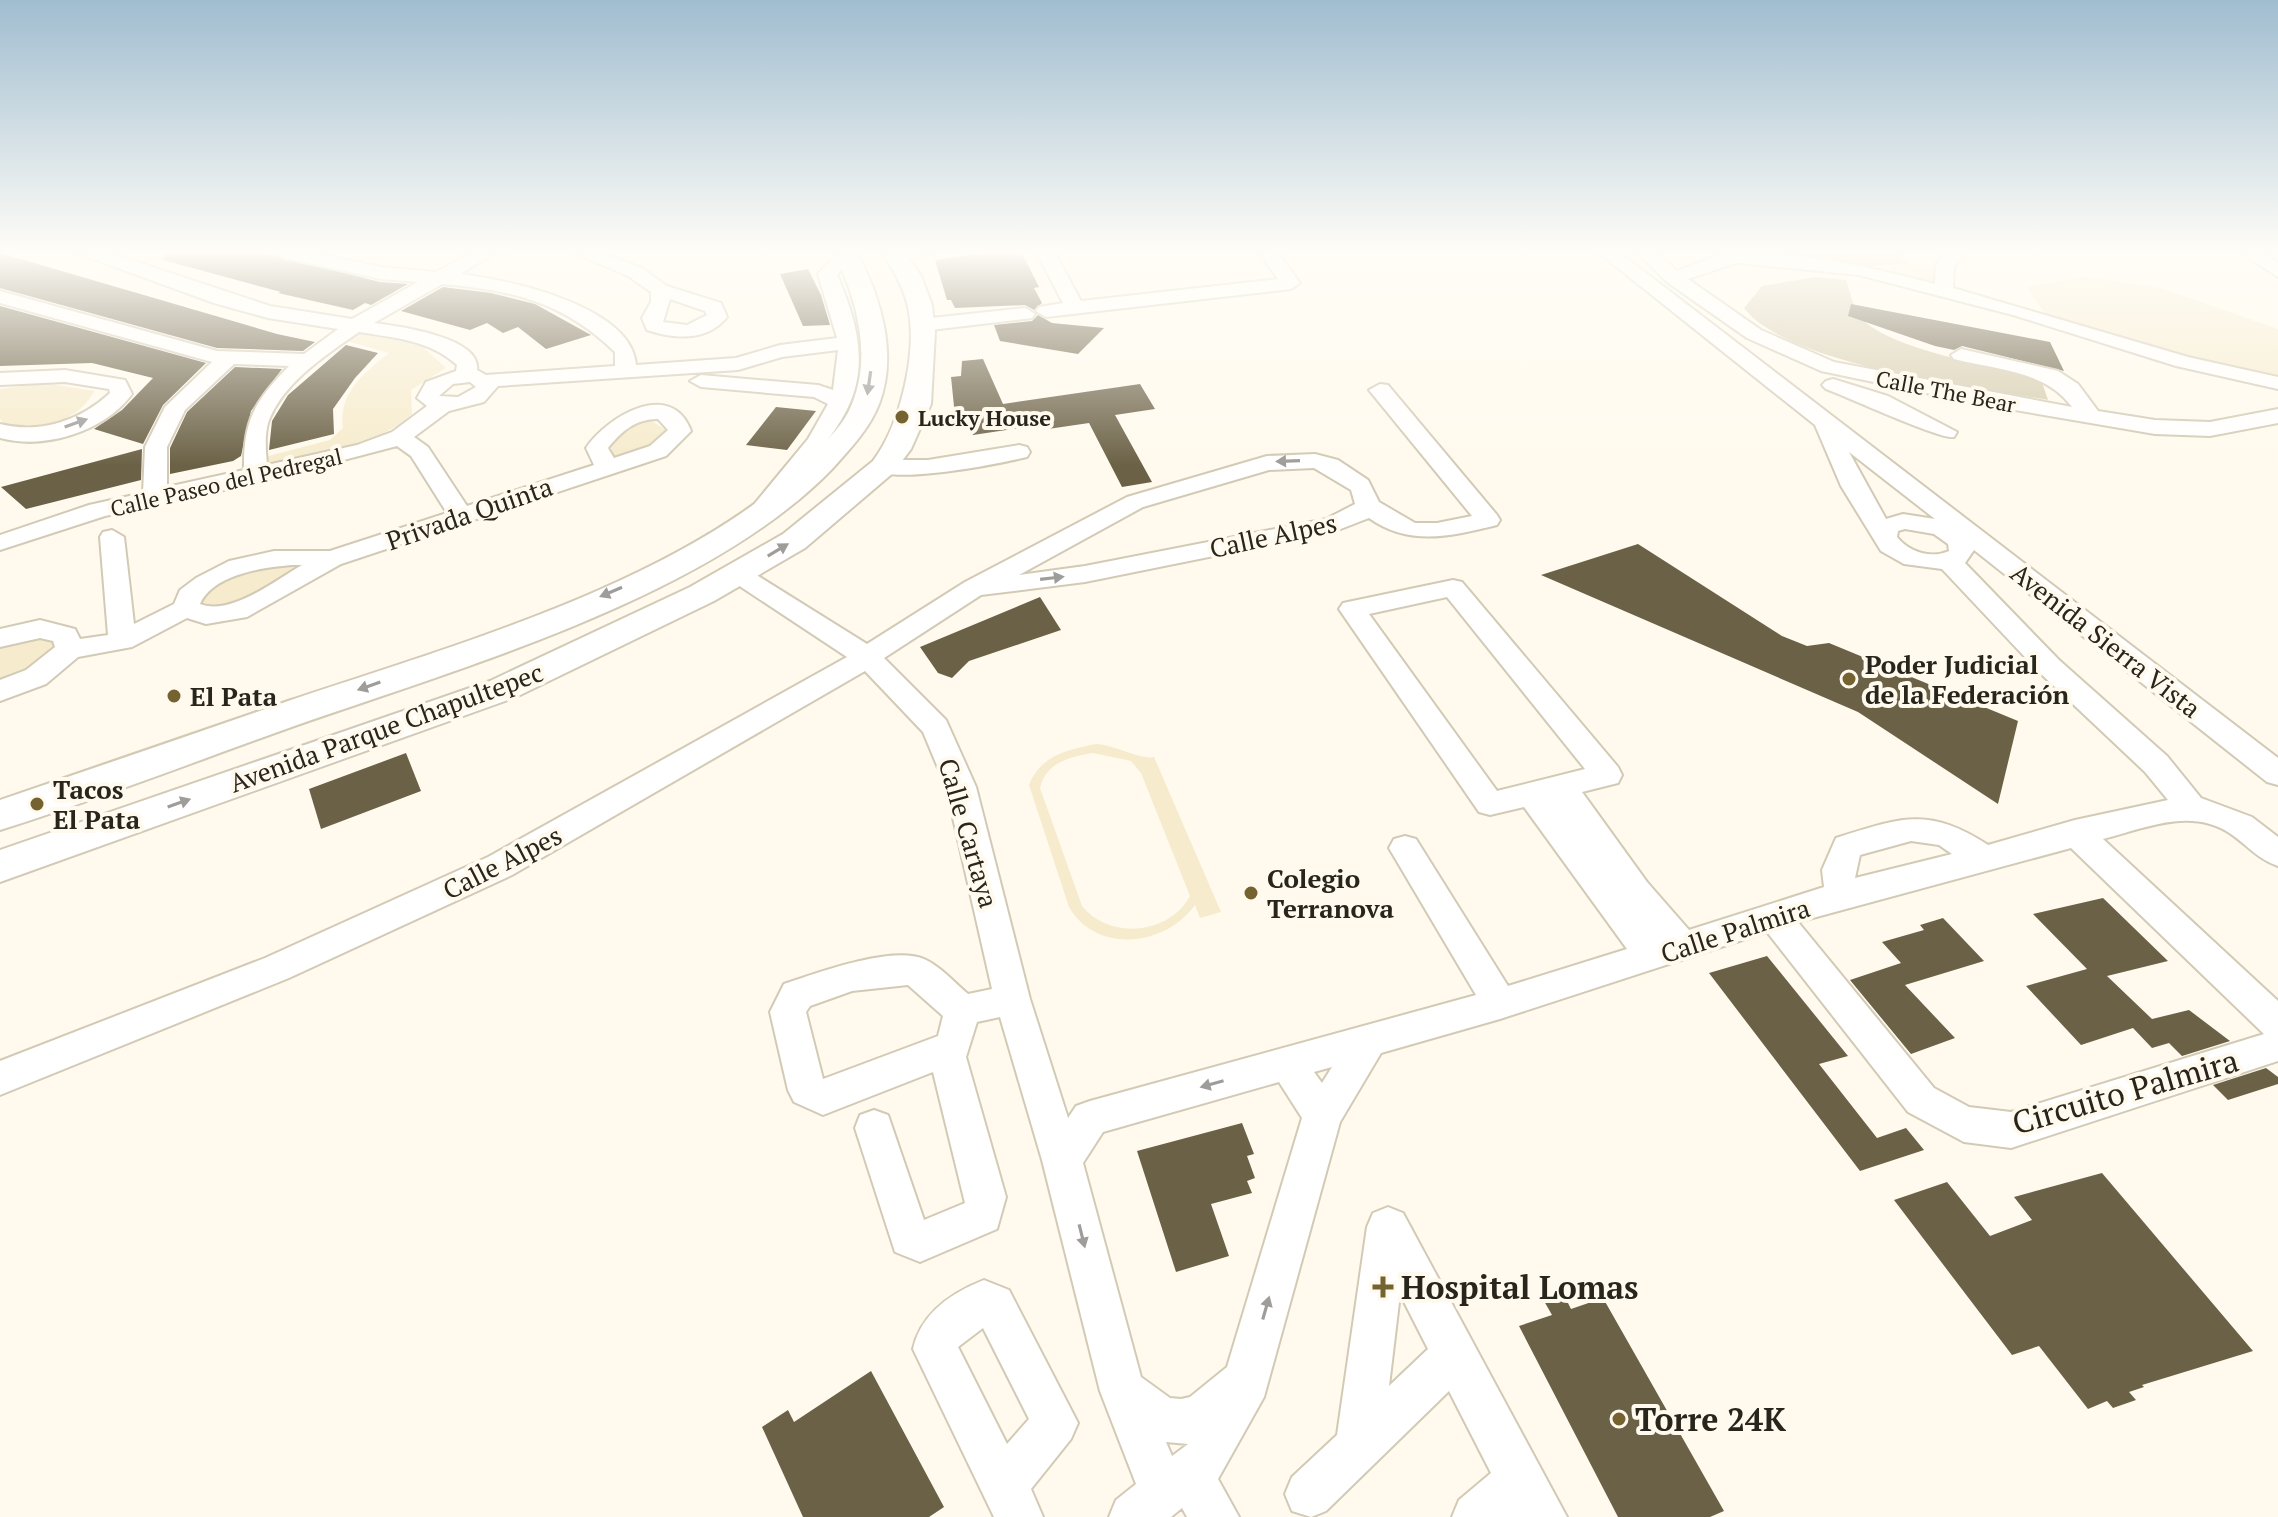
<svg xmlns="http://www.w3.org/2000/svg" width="2278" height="1517" font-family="'PT Serif',serif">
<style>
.green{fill:#f6ebcc;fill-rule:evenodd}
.water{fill:#d5cbac}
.building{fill:#6b6146}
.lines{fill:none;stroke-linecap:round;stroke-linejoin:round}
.minor-casing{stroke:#d2cab5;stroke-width:4}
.major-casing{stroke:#d2cab5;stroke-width:4}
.minor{fill:#fff;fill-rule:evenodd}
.major{fill:#fff;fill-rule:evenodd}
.oneway{fill:#9e9d99}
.poi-dot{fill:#746331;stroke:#fffaed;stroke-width:3}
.labels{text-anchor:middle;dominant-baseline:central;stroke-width:8;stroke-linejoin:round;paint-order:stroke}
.far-street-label{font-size:22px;fill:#28251d;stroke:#fffaed}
.far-poi-label{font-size:22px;font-weight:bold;fill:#28251d;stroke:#fffaed;text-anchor:start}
.street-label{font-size:26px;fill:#28251d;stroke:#fffaed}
.poi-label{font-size:26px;font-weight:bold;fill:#28251d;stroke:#fffaed;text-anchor:start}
.near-street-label{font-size:32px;fill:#28251d;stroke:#fffaed}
.near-poi-label{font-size:32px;font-weight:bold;fill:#28251d;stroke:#fffaed;text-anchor:start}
</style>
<rect width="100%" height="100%" fill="#fffaed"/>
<!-- green -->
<g class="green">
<path d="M1908,264L1946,270L1944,290L1859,270Z"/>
<path d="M2085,277L2161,288L2278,329V383L2052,323L2026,287Z"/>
<path d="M355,333L421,345L446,368L411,390L412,414C370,450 316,456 263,467L261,458L330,440L343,428C338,393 364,373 389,353L343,340Z"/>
<path d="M44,383L95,391C72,427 45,425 6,426L0,419V389Z"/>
<path d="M652,421L667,431L646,449L610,459C611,433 627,422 652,421Z"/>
<path d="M311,563L235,605L207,608L201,600C228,560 267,567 311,563Z"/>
<path d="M39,632L60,639L62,653L0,689V640Z"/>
<path d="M1096,744C1115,745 1141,760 1154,757L1221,912L1200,918L1195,905C1165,947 1096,954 1069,907L1029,785C1041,755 1067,750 1096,744ZM1093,753L1131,761L1141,773L1190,896C1169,935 1109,940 1082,906L1040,788C1046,762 1070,757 1093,753Z"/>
</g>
<!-- water -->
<g class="water">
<path d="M1763,253H1897L1908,264L1856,267Z"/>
<path d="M1815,277L1846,280C1851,294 1853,309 1863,320C1894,350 1996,368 2040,376L2048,400C1974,387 1789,366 1744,308L1762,286Z"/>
</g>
<!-- building -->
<g class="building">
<path d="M0,253L277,334L315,342L303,351L217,348L0,288Z"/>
<path d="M164,253H264L380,282L408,284L371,305L365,303L353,310L278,293L281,292L163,260Z"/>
<path d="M984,253H1022L1039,287L1034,288L1042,303L1034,310L1025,305L955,308L951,300H947L935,260Z"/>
<path d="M808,269L821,295L830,325L803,326L780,274Z"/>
<path d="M443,287L491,293L535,304L591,335L546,349L518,327L503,333L487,323L470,330L401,311Z"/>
<path d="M1851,304L2050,342L2064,371L1962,346L1954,350L1935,346L1848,316Z"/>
<path d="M0,306L206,363L163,405L143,444L94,429L122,410L153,378L92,363L0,366Z"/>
<path d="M1038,315L1052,323L1104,328L1078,354L1000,341L994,325L1032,321Z"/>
<path d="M346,345L378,353L355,378L333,409L334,434L269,450L272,421L288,395Z"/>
<path d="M983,359L1003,404L1140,384L1155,409L1115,415L1152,482L1122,487L1089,423L1048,429L1046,424L973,435L965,414L955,416L951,377L961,376L962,361Z"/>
<path d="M235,367L282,369L251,411L241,456L233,461L170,474V448L187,412Z"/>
<path d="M776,407L816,411L787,450L746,445Z"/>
<path d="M142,449L141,480L26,509L1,487Z"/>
<path d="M1638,544L1782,636L1807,646L1829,643L2018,721L1998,804L1858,712L1541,575Z"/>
<path d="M1040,597L1061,630L969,661L952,678L938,673L920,647Z"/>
<path d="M406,753L421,791L321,829L309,789Z"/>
<path d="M2103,898L2168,961L2107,976L2152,1019L2189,1010L2230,1041L2182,1056L2169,1043L2152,1048L2133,1028L2081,1045L2026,986L2087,969L2033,914Z"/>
<path d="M1943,918L1984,961L1905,985L1955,1038L1911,1054L1850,980L1901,963L1882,942L1924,930L1920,925Z"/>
<path d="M1767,956L1848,1056L1819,1064L1877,1138L1906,1128L1924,1150L1860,1171L1709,973Z"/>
<path d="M2266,1068L2278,1077V1084L2228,1100L2213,1085Z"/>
<path d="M1242,1123L1254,1154L1247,1156L1255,1178L1247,1181L1252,1193L1211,1204L1229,1256L1176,1272L1137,1151Z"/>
<path d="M2102,1173L2253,1351L2142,1385L2144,1387L2129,1392L2136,1400L2113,1408L2107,1401L2088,1409L2039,1346L2012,1355L1894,1200L1947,1182L1990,1236L2032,1220L2014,1197Z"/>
<path d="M1564,1295L1571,1309L1603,1298L1724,1511L1710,1517H1618L1519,1326L1552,1315L1544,1301Z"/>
<path d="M871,1371L944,1507L929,1517H803L762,1427L788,1410L794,1422Z"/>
</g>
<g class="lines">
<defs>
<g id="minor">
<path d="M77,253H110L270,306L352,319L418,282L381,279L285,258L276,253H313L381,267L436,272L472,253H495L460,274C507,279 632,306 636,365L736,358L780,345L837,338L818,274L838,253H855L837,275C894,403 829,427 763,524L754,526L742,519L808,439L828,404L814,397L701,387L690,381L701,375L818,385L833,390L838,350L782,357L738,370L498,386L484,402L449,411L414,437L428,447L467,506L594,465L586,448C607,417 671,378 691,431L666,456L341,564L247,617L206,624L187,618L132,647L78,657L46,684L0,701V680L26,670L55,647L53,641L40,638L0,647V629L40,620L75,629L80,639L108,635L100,537L103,532L112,530L124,537L134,624L174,604L180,590L196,578L229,561L274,551H330L447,513L411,456L397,446L256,483L105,516L0,550V535L89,505L143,493L145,447L165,407L212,362L0,303V291L217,351L304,354L338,329L268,318L214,303ZM442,284C512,290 564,302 615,352V366L486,375L477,370C482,337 397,326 374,323ZM359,332C395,338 430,340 457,365L456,371L426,382L417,398L427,406L392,432L357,445L267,465C266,451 264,434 269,420C285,381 326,355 359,332ZM234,364L289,366C255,401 243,420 244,470L167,487V447L185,410ZM470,382L476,387L458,397L439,396L453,384ZM658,419L668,430L650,446L614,458L608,448C622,431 635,419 658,419ZM293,565H302C276,580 231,616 200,604C213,574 265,567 293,565Z"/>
<path d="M574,253H601L642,268L667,286L721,303L727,317C707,342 674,339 647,330L642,318L651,302V292L628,276ZM670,299L705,311L707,315L687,325L663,322Z"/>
<path d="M894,253H932L897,263L888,258Z"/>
<path d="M1037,253H1055L1081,301L1278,279L1260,253H1278L1300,283L1291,289L1046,317L1036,311L1039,307L1063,303Z"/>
<path d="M1599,253H1620L2278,758V785L2267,782L1974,550L1965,563L2059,660L2167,756L2201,798L2252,817L2278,837V866C2259,860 2247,845 2231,834C2191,807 2146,828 2103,839L2278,1001V1061L2011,1148L1964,1142L1908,1112L1767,932L1500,1019L1381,1053L1340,1122L1264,1397L1218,1479L1239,1517H1187L1182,1508L1171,1517H1109L1116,1500L1136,1484L1100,1391L1042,1160L1000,1017L977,1022L966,1057L1006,1197L997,1229L920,1262L895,1252L855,1128L860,1115L874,1110L888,1115L924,1220L965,1203L933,1072L823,1115L794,1102L788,1090L770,1012L784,984C816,973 893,945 924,959C940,966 955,983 968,994L992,989L946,787L923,732L865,671L512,875L289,978L0,1095V1061L265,958L488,857L847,657L729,579L725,574L729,569H747L867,644L965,582L1127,497L1267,456L1315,454L1338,460L1368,480L1379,502L1415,523H1437L1472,516L1369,390L1380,384L1388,385L1497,515L1500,520L1497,525C1451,536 1410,547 1369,518L1333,532L1085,582L981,595L884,658L946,720L976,787L1030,999L1068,1118L1076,1106L1090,1101L1476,995L1389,848L1394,839L1405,836L1416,839L1508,986L1627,949L1524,807L1490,815L1479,812L1339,609L1343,603L1453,580L1462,582L1618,767L1622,775L1618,783L1582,792L1647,882L1689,930L1824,887L1822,870L1836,838C1900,818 1928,806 1988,845L2075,820L2168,800L2145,772L2039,672L1942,569L1904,564L1881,551L1841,486L1815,425ZM1849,452L1935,519L1903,514L1886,519ZM1314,468L1351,490L1355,504L1326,519L1085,566L1019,575L1143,507L1269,470ZM1905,529L1934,534L1948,544L1949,551C1931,559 1909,552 1897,537L1898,531ZM1447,597L1585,769L1497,791L1369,614ZM1911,841L1939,845L1952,854L1855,878L1860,855ZM2071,848L2264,1034L2011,1112L1969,1107L1934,1088L1798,922ZM908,985L943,1016L938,1036L823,1079L806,1012L810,1006L852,991ZM1332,1067L1322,1083L1314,1072ZM1279,1082L1302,1118L1227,1367L1190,1397L1181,1399L1170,1398L1141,1377L1083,1163L1103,1132ZM1166,1442L1188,1444L1172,1456Z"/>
<path d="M1638,253H1658L1677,271C1694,265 1713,255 1731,253C1790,248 1877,269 1935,284L1936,264L1943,257L1941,253H1959L1962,258L1954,266L1953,288L2188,357L2278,377V389L2176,366L2013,315L1859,275L1736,263L1688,279L1761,330L1834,362L2072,407C2045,370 1996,370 1954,359L1951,355L1961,349L2058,371L2078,384L2098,411L2155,420L2210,422L2278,409V423L2210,436L2155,434L1974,403L1821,371L1747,338L1667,282Z"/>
<path d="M2242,253H2264L2278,263V277Z"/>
<path d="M1025,308L1035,314L1032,318L922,331L912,325L922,319Z"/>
<path d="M65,370L125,380L132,394C104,432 44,450 0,438V424C40,434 80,421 110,393L109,389L65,382L0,385V373Z"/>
<path d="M1833,379L1888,396L1957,432L1954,437C1941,440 1848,397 1826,389L1822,385L1826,381Z"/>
<path d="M1019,445L1027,447L1030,452L1027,457C1002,463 887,487 871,467L883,460H928Z"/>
<path d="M1388,1207L1403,1213L1567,1517H1452L1459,1500L1491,1473L1449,1391L1326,1511L1311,1517L1292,1511L1285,1494L1292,1477L1337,1435L1367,1227L1373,1213ZM1400,1294L1428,1349L1389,1386Z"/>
<path d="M984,1280L1009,1290L1078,1423L1071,1439L1031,1489L1043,1517H994L913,1349C921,1313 951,1293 984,1280ZM983,1328L1029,1419L1007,1444L958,1347Z"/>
</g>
<g id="major">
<path d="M834,253H857C881,297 898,355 879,404C870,428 850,449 833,468C707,599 456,669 286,729C191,763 96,800 0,830V800C97,767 194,734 291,700C455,645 688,580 811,456C826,441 844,425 852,404C872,356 857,298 834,253Z"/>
<path d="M882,253H905L921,276L932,305L935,332L931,404L911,449L893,473L805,548L714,601L516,697L0,882V850L490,681L690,587L783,534L873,461C901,424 919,348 907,303C902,284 893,269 882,253Z"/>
</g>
</defs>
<!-- minor casing -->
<use href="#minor" class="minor-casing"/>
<!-- major casing -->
<use href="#major" class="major-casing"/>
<!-- minor -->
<use href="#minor" class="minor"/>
<!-- major -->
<use href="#major" class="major"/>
</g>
<!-- one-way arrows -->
<defs><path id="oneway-solid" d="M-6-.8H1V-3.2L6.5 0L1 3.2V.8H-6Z" transform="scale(2)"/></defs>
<g class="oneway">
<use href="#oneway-solid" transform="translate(869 383) rotate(98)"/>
<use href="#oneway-solid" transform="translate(76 423) rotate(-19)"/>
<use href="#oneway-solid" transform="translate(1288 461) rotate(178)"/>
<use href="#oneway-solid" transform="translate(778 550) rotate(-31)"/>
<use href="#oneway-solid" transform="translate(1052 578) rotate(-7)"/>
<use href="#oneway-solid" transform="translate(611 592) rotate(157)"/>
<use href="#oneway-solid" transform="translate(369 686) rotate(161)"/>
<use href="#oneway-solid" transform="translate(179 803) rotate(-19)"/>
<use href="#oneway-solid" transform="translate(1212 1084) rotate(164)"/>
<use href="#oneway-solid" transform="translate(1082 1236) rotate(76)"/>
<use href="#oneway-solid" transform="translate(1266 1308) rotate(-74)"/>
</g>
<!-- sky -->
<linearGradient id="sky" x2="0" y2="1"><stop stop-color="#a0bdd0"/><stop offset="0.54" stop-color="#fffdf7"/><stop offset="1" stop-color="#fffdf7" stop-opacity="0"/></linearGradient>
<rect width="2278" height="466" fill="url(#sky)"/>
<!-- markers -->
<g class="poi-dot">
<circle cx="902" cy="417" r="8"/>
<circle cx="1849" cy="679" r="8"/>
<circle cx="174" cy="696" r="8"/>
<circle cx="37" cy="804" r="8"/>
<circle cx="1251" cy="893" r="8"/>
<path d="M1379 1275h8v8h8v8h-8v8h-8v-8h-8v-8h8z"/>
<circle cx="1619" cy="1419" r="8"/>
</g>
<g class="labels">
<!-- far-street labels -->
<g class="far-street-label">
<text transform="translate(1946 391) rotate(11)">Calle The Bear</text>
<text transform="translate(226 482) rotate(-13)">Calle Paseo del Pedregal</text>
</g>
<!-- far-poi labels -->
<g class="far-poi-label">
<text x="918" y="417">Lucky House</text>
</g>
<!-- street labels -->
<g class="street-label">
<text transform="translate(469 513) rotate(-19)">Privada Quinta</text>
<text transform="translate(1273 535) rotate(-12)">Calle Alpes</text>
<text transform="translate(2106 640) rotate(38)">Avenida Sierra Vista</text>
<text transform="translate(386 727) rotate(-20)">Avenida Parque Chapultepec</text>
<text transform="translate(969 833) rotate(74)">Calle Cartaya</text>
<text transform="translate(502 862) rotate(-27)">Calle Alpes</text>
<text transform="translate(1735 930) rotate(-18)">Calle Palmira</text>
</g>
<!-- poi labels -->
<g class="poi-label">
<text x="1865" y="664">Poder Judicial<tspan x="1865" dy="30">de la Federación</tspan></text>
<text x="190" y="696">El Pata</text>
<text x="53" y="789">Tacos<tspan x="53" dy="30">El Pata</tspan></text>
<text x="1267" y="878">Colegio<tspan x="1267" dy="30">Terranova</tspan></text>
</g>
<!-- near-street labels -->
<g class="near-street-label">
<text transform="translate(2125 1091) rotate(-16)">Circuito Palmira</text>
</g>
<!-- near-poi labels -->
<g class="near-poi-label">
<text x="1401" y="1287">Hospital Lomas</text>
<text x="1635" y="1419">Torre 24K</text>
</g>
</g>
</svg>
